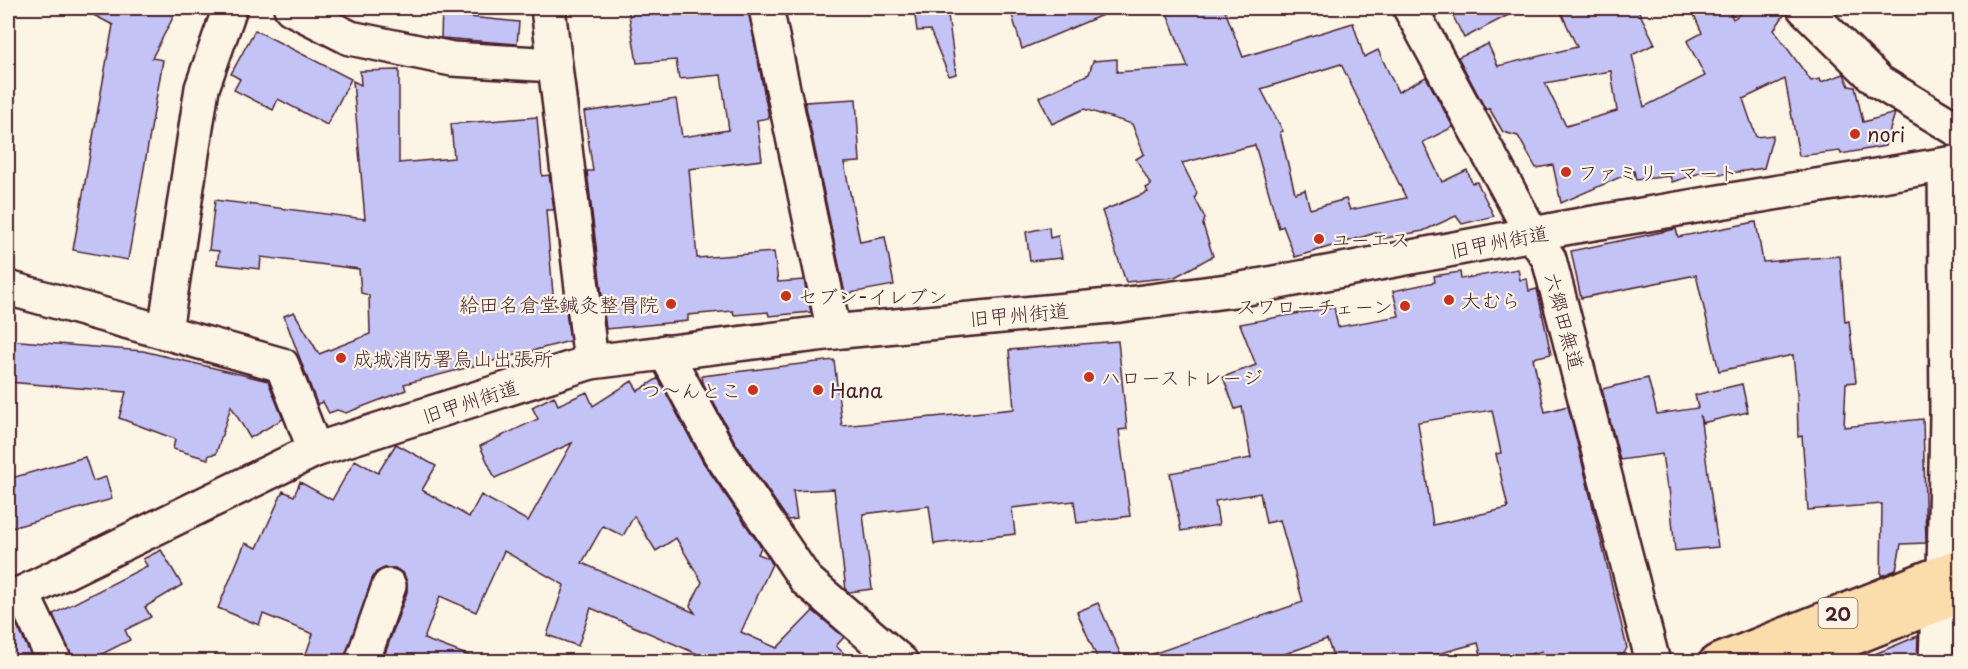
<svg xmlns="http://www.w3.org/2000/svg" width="1968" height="669" font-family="'Playpen Sans','Klee One',sans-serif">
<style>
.building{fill:#c4c3f6;stroke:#4a1f2b;stroke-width:1.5;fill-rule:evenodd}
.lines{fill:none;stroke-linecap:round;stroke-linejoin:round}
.minor-casing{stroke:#4a1f2b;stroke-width:38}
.highway-casing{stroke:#4a1f2b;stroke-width:38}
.minor{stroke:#fcf5e5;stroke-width:33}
.highway{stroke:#faddab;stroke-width:33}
.poi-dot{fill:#c8321e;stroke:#fcf5e5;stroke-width:2}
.labels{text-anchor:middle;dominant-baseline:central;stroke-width:4.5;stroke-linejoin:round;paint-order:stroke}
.shield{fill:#fcf5e5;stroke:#7f5f63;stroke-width:1.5}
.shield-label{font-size:18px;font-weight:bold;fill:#4a1f2b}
.poi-label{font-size:20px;fill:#4a1f2b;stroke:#fcf5e5;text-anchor:start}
.street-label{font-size:20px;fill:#4a1f2b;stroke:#fcf5e5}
</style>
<rect width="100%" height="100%" fill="#fcf5e5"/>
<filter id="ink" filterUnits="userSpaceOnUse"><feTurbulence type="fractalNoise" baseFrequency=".0167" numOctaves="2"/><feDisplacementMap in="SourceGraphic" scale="12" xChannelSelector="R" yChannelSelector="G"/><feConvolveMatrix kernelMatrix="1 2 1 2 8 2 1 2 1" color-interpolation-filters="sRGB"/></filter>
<g filter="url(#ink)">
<!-- building -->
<g class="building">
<path d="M80,8H178L152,58L163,60L128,260L73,250L113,25Z"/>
<path d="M442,8H469V17L519,22L517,44L441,38Z"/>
<path d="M748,8L769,118L757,120L762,160L689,169L697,258L774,252L778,282L804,280L811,312L769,316L768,312L734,315L733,311L688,315V321L606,329L587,171H593L584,112L676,99L682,137L729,130L721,75L679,79L676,60L637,63L628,9Z"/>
<path d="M914,8H947L956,74L949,76L930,30L917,31Z"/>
<path d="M1010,8H1119L1022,49Z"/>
<path d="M1165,8H1224L1243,57L1353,23L1364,57L1378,50L1398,92L1426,77L1453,127L1423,142L1442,182L1467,170L1472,183L1477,182L1494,216L1462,224L1456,216L1423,231L1381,239L1379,232L1295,257L1283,226L1279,228L1255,145L1182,163L1197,193L1195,198L1205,218L1203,225L1213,256L1175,277L1126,282L1102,211L1148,192L1146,188L1151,185L1136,159L1144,154L1132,124L1084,109L1052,124L1039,97L1089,74L1093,61L1117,59V72L1188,67ZM1341,64L1406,198L1350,210L1346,199L1310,209L1305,190L1295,193L1280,132L1283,131L1261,89Z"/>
<path d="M1449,8H1522L1464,38Z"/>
<path d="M1559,8H1593L1595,11L1637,8L1655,44L1632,55L1644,107L1705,76L1687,41L1702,33L1691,8H1728L1733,19L1749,8H1786V12L1774,30L1811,81L1820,79L1821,82L1844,74L1849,86L1855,87L1863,122L1895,113L1885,146L1841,154L1840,151L1799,156L1785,79L1743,99L1756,137L1773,135L1764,168L1724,174L1700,173L1672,182L1670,176L1636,180L1634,171L1561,203L1553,165L1536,168L1518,136L1503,132L1489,108L1486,110L1458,57L1488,44L1498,66L1577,47ZM1611,71L1617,111L1566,126L1545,83Z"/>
<path d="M255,30L351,79L327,125L278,99L273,110L234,90L240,79L231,74Z"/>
<path d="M399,70V163L454,158L451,124L537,117L542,176L549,175L554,210H546L554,306L565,303L570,341L404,384L406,390L346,413L337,410L329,413L323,402L317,404L284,316L294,312L319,354L370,334L369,295L361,293L359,269L261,257L260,269L217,264L219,251L209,250L215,200L365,219L353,81L361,85L360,71Z"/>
<path d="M856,99L860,162L844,163L860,242L885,237L894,285L845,294L805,102Z"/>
<path d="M1756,222L1763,262L1840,256L1845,322L1849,321L1856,382L1846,383L1844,427L1923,419L1926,543L1901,544L1896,570L1881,576L1882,504L1808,510L1802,436L1798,437L1797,394L1793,355L1719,371L1696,275L1581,298L1571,251L1676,229L1678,237Z"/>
<path d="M1049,227L1050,238L1058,236L1062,258L1030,261L1026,232Z"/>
<path d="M1518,269L1520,280L1527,279L1529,291L1537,289L1551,354L1533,358L1545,412L1568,406L1583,466L1627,648L1619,662H1544L1542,651L1504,662H1483L1478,643L1408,662H1335L1327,639L1262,662H1141V658L1303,602L1280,520L1266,523L1260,493L1215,501L1219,525L1181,531L1170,473L1251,458L1242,407L1235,409L1223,377L1256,365L1240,324L1334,307L1338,327L1399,316L1393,291L1435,282L1434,276L1460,272L1461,279ZM1492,410L1501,453L1496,454L1508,508L1433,525L1418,422Z"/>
<path d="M8,340L143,351L268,381L283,419L250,438L231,406L216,454L209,455L208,459L173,449L175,439L119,418L126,392L8,382Z"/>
<path d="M1118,341L1127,429L1119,430L1130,516L1077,523L1074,501L1012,508L1015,534L934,544L929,506L863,514L872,589L849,592L846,590L834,489L793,491L797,519L788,520L735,442L703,383L702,376L834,360L842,426L1014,409L1009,350Z"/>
<path d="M658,378L703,462L761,547L758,554L769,558L772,564L741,632L777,648L813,611L844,637L836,646L853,662H716L591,608L578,646L547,635L564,585L504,551L476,612L440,596L424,639L478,659V662H382L407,592V583L404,574L395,568H385L376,572L372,579L344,662H303L313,634L263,614L259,625L218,608L245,543L257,548L283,491L294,496L300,482L332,500L355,460L378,473L396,444L436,466L422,490L469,517L481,495L528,521L572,443L495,478L480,446L538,419L532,407L554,396L558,405L587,392L593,406L632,381L638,391ZM634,516L656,551L676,538L702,582L690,606L695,613L582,563L603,526L623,536Z"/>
<path d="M1648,378L1657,414L1698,408L1695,395L1742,384L1748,412L1702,423L1700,415L1718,547L1675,551L1669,488H1667L1662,454L1620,460L1602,389Z"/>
<path d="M85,457L93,481L106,477L112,499L8,529V479Z"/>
<path d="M161,550L182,585L145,607L151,617L125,630L130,640L86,662H73L53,614L147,566L143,559Z"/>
<path d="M1098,603L1124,662H1099L1077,612Z"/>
<path d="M1960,619V662H1955L1956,621Z"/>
<path d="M16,623L34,662H8V626Z"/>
<path d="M1918,636L1917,662H1858V661Z"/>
</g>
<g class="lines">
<defs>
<g id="minor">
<path d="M291,8L350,38L452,59L555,65"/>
<path d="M548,8L591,362"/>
<path d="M766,8L834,332"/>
<path d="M1410,8L1532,234L1549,259L1653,662"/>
<path d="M1804,8L1879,82L1960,131"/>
<path d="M8,288L282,365L315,450"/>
<path d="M165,331L202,88L230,8"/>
<path d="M665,352L719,452L806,580L901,662"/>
<path d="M1944,572L1947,414L1945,165"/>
<path d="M22,593L55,662"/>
<path d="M8,600L315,450L591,362L842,331L1120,305L1242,289L1570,227L1960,162"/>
<path d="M362,662L389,586"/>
<path d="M1936,662L1938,604"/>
</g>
<g id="highway">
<path d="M1716,662L1960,565"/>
<path d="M1792,662L1960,596"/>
</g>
</defs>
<!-- minor casing -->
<use href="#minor" class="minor-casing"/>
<!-- highway casing -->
<use href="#highway" class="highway-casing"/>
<!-- minor -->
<use href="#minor" class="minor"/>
<!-- highway -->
<use href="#highway" class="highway"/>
</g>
</g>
<!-- markers -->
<g class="poi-dot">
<circle cx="1855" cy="134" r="6"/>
<circle cx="1566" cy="172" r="6"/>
<circle cx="1319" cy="239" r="6"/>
<circle cx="786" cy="296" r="6"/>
<circle cx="1449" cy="300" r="6"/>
<circle cx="671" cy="304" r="6"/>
<circle cx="1405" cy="306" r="6"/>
<circle cx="341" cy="358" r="6"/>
<circle cx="1089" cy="377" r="6"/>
<circle cx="753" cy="390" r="6"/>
<circle cx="818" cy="390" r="6"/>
</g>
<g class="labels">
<!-- shield labels -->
<rect class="shield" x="1818.5" y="598" width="39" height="30" rx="4.5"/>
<g class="shield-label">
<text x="1838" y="613">20</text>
</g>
<!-- poi labels -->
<g class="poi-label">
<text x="1867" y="134">nori</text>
<text x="1578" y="172">ファミリーマート</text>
<text x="1331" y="239">ユーエス</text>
<text x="798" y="296">セブン-イレブン</text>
<text x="1461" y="300">大むら</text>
<text x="659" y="304" text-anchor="end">給田名倉堂鍼灸整骨院</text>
<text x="1393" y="306" text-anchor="end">スワローチェーン</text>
<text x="353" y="358">成城消防署烏山出張所</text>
<text x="1101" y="377">ハローストレージ</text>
<text x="741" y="390" text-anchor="end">つ～んとこ</text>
<text x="830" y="390">Hana</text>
</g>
<!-- street labels -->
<g class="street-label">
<text transform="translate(1499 241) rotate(-11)">旧甲州街道</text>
<text transform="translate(1019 314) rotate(-5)">旧甲州街道</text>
<text transform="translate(1565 321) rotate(75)">六郷田無道</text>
<text transform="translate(470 401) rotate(-18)">旧甲州街道</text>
</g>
</g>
<!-- margin -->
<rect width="1968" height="669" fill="none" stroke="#fcf5e5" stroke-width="30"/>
<rect x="15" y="15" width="1938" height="639" fill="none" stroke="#4a1f2b" stroke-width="2" filter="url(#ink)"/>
</svg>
